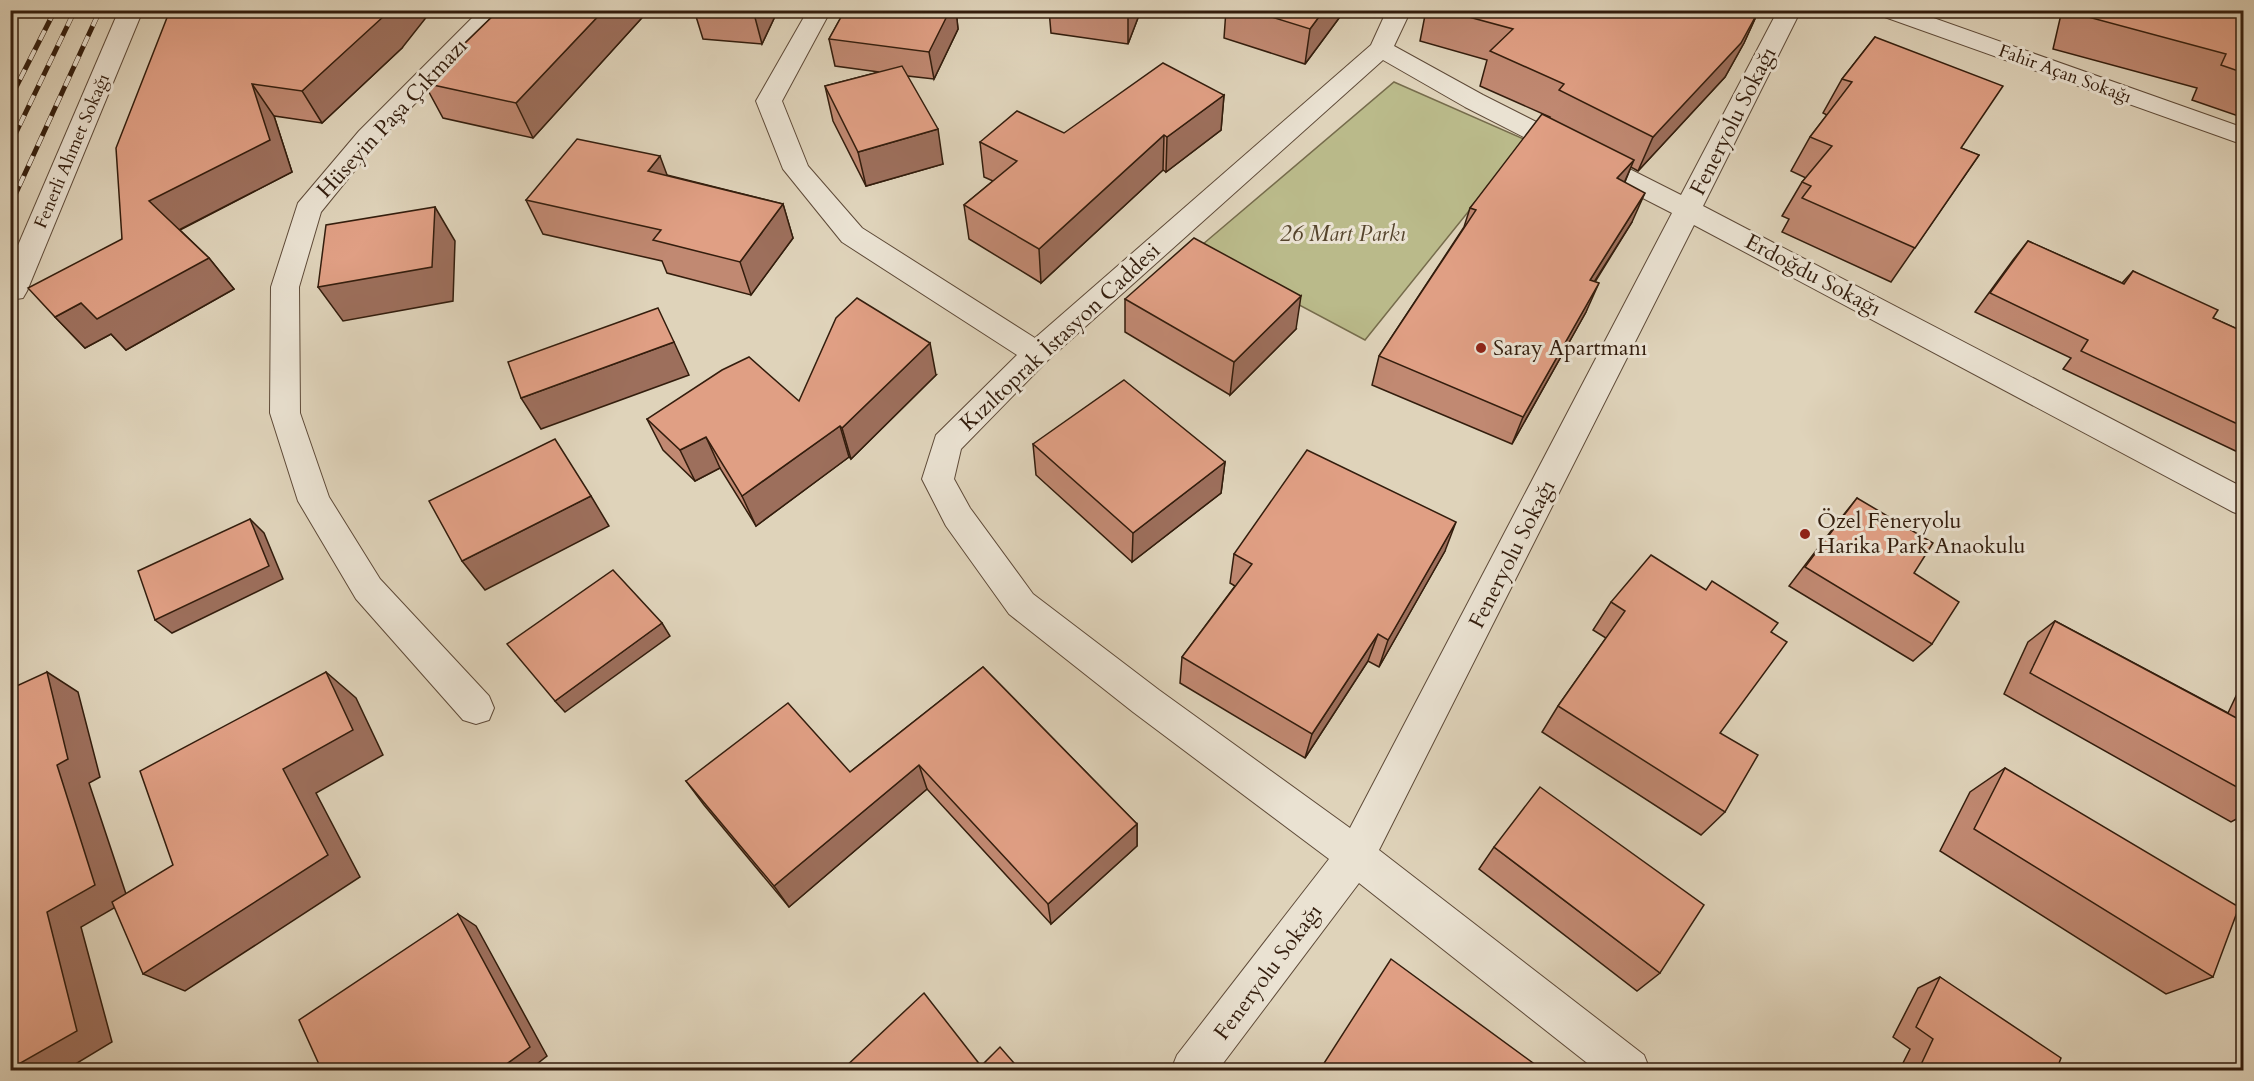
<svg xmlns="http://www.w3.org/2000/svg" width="2254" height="1081" font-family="Cardo,serif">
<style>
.green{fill:#baba8a;stroke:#766c4c;stroke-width:1.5}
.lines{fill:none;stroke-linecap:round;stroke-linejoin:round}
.minor-casing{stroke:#5e4a38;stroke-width:2}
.minor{fill:#eae2d2;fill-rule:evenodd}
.rail-casing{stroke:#331d0d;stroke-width:5}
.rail{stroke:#eae2d2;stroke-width:4;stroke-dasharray:11;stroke-linecap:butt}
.wall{fill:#c18972;stroke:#331d0d;stroke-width:1.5}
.shaded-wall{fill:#9d6f5c;stroke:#331d0d;stroke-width:1.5}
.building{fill:#e09f84;stroke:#331d0d;stroke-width:1.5}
.poi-dot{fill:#8f2418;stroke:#eae2d2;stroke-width:2}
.labels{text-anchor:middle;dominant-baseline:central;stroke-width:6;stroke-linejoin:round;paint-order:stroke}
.far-street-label{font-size:18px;fill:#331d0d;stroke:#eae2d2}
.street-label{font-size:22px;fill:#331d0d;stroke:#eae2d2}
.park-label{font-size:22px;font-style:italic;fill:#55442c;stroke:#eae2d2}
.poi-label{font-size:22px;fill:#331d0d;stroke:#eae2d2;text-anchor:start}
</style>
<rect width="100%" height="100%" fill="#dfd3ba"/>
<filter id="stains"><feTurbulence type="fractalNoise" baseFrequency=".00333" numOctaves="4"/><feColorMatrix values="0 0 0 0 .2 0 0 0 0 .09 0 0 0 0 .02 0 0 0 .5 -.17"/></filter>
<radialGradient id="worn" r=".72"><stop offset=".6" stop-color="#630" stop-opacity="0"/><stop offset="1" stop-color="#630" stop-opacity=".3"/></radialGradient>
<!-- green -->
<path class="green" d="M1394,82L1526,140L1365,340L1196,250Z"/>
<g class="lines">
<defs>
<g id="minor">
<path d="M119,10H143L27,291L23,298L10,300V264Z"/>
<path d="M480,10H505L377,143L321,212L299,287L300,413L329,497L380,579L489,696L494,708L489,720L476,724L463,720L356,599L298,501L270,413L271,287L298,203L359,131Z"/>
<path d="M808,10H831L782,101L808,166L862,228L1035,338L1371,45L1387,10H1411L1394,46L1483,95L1681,195L1778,10H1801L1703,206L2244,488V516L2233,512L1694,225L1379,850L1644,1055L1650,1070H1596L1359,883L1218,1070H1171L1177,1055L1329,859L1133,712L1009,614L946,526L922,479L936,435L1017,355L842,242L783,169L756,101ZM1383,60L1465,107L1672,213L1350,828L1159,690L1033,594L970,508L954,479L961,449L1047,361Z"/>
<path d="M1876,10H1911L2244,128V145L1879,15Z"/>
</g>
</defs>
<!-- minor casing -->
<use href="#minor" class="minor-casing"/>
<!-- minor -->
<use href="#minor" class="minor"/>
<defs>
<g id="rail">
<path d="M10,99L55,10"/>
<path d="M10,145L75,10"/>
<path d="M10,206L100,10"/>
</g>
</defs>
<!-- rail casing -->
<use href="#rail" class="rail-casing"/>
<!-- rail -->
<use href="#rail" class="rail"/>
</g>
<!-- wall -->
<g class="wall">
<path d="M170,10L402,48L322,123L274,116L292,172L180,230L209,258L234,289L126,350L111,334L85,348L55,317L122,239Z"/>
<path d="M499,10H649L533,138L443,118L424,83Z"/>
<path d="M694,10H778L762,44L703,39Z"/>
<path d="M845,10H956L958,29L934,79L907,76L943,164L866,186L833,121L825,86L879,72L835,66L829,39Z"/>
<path d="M1049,10H1141L1128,44L1051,33Z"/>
<path d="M1226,10H1345L1305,64L1224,38Z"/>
<path d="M1426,10H1759L1744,43L1725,77L1638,171L1631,167L1625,182L1632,222L1595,282L1586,312L1512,444L1372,385L1379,356L1464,227L1470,208L1550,117L1480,86L1487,60L1420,41Z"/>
<path d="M1945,10H1966L1962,17Z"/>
<path d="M2062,10H2244V118L2192,100L2197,88L2053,49Z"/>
<path d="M1875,37L1961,148L1979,155L1891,282L1782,232L1789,219L1782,216L1802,182L1806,178L1791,171L1810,137L1827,115L1823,113L1842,79Z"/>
<path d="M1224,95L1221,130L1166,172L1163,170L1041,283L969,239L964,205L993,181L984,177L980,142L1064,133Z"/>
<path d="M667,175L783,204L793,238L751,295L667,273L662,261L543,234L526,200Z"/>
<path d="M2028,241L2122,283L2133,271L2213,318L2244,332V455L2063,369L2071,358L1975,312L2013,260Z"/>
<path d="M1125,299L1296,329L1230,395L1125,332Z"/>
<path d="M936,375L851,459L849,457L756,526L720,468L695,481L663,450L647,419L799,401Z"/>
<path d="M1033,444L1225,462L1221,493L1132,562L1036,475Z"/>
<path d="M1857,498L1932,644L1913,661L1789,586L1841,518Z"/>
<path d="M1445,551L1379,667L1368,661L1305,758L1180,683L1182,657L1235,586L1230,583L1234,554Z"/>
<path d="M1611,602L1771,632L1720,733L1725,812L1701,835L1542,732L1558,706L1606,638L1593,630Z"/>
<path d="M2055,621L2228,713L2244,679V815L2231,822L2004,694L2028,642Z"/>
<path d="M983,667L1137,824V846L1051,924L927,789L789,907L704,805L686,781L850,772Z"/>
<path d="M2005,768L2213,977L2166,994L1940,851L1970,792Z"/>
<path d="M1494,847L1660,973L1637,991L1479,869Z"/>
<path d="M1940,977L2056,1071H1899L1910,1049L1893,1037L1918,988Z"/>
</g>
<!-- shaded-wall -->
<g class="shaded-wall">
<path d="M389,10H432L402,48L322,123L302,91Z"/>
<path d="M604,10H649L533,138L516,103Z"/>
<path d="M753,10H778L762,44Z"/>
<path d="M942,10H956L958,29L934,79L929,52Z"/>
<path d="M1128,10H1141L1128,44Z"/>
<path d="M1324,10H1345L1305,64L1310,29Z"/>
<path d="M1759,10L1744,43L1725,77L1638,171L1653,137Z"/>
<path d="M252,84L274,116L292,172L175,232L149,201Z"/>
<path d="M1224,95L1221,130L1166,172L1167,137Z"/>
<path d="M938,129L943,164L866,186L858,152Z"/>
<path d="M1164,135L1163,170L1041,283L1039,249Z"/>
<path d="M660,156L673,191L648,171Z"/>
<path d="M1634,160L1621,190L1617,178Z"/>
<path d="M1645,193L1632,222L1577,309L1590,280Z"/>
<path d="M783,204L793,238L751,295L740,262Z"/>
<path d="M435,207L455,241L453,301L343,321L318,287Z"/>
<path d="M209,258L234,289L126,350L111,334L85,348L55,317L81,303Z"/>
<path d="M1599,283L1586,312L1512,444L1523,417Z"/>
<path d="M1301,296L1296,329L1230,395L1234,362Z"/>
<path d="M674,342L689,375L541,429L521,398Z"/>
<path d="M930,343L936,375L851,459L842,428Z"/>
<path d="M840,426L849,457L756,526L742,496Z"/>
<path d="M706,437L720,468L695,481L680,450Z"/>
<path d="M1225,462L1221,493L1132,562L1133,533Z"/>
<path d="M591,496L609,526L485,590L462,561Z"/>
<path d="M250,519L264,533L283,579L172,633L155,620Z"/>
<path d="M1456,522L1445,551L1379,667L1388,640Z"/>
<path d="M662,623L670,636L565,712L555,701Z"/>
<path d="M1378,634L1368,661L1305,758L1312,734Z"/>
<path d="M47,672L78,692L100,777L89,783L128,900L81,927L112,1042L64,1071H10L47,912Z"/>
<path d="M326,672L356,698L383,755L316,793L360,877L185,991L143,974L283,769Z"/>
<path d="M919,765L927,789L789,907L774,886Z"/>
<path d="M1137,824V846L1051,924L1048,904Z"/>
<path d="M458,914L476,926L547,1056L528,1071H497Z"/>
</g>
<!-- building -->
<g class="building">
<path d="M170,10H389L384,16L302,91L252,84L270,140L149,201L209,258L97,319L81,303L55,317L28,288L122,239L116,148Z"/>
<path d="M499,10H604L516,103L424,83Z"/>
<path d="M845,10H950L929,52L829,39Z"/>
<path d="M1249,10H1324L1310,29Z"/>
<path d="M1443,10H1759L1741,43L1653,137L1559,90L1564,84L1490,51L1513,29Z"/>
<path d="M2078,10H2244V73L2221,65L2226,54L2077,14Z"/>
<path d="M1875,37L2003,86L1961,148L1979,155L1915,248L1802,198L1811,186L1802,182L1832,146L1810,137L1852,82L1842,79Z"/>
<path d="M1163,63L1224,95L1167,137L1164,135L1039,249L964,205L1017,161L980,142L1017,111L1064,133Z"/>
<path d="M902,66L938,129L858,152L825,86Z"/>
<path d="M1542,114L1634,160L1617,178L1645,193L1590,280L1599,283L1523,417L1379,356L1476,210L1470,208Z"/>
<path d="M577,139L660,156L648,171L783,204L740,262L653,240L661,230L526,200Z"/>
<path d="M435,207L432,267L318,287L326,225Z"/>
<path d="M1194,238L1301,296L1234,362L1125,299Z"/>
<path d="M2028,241L2124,284L2133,271L2218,310L2213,318L2244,332V427L2081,351L2088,340L1990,293Z"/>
<path d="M857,298L930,343L842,428L840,426L742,496L706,437L680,450L647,419L722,370L749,357L799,401L836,318Z"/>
<path d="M658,308L674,342L521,398L508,362Z"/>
<path d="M1124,380L1225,462L1133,533L1033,444Z"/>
<path d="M555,439L591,496L462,561L429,501Z"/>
<path d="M1307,450L1456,522L1388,640L1378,634L1312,734L1182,657L1252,564L1234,554Z"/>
<path d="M1857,498L1933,543L1914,573L1959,602L1932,644L1805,567Z"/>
<path d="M250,519L269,566L155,620L138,571Z"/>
<path d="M1651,555L1706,590L1712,581L1778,623L1771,632L1787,642L1720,733L1758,755L1725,812L1558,706L1625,611L1611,602Z"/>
<path d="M613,570L662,623L555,701L507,644Z"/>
<path d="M2055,621L2244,722V791L2030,673Z"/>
<path d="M983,667L1137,824L1048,904L919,765L774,886L686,781L788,703L850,772Z"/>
<path d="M47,672L68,759L57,765L95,885L47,912L77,1031L10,1069V689Z"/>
<path d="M326,672L353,730L283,769L328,855L143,974L112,902L173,865L140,771Z"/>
<path d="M2005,768L2239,907L2213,977L1974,829Z"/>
<path d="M1540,787L1704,905L1660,973L1494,847Z"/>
<path d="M458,914L530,1047L497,1071H322L299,1020Z"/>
<path d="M1391,959L1544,1071H1319Z"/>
<path d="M1940,977L2061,1058L2056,1071H1918L1933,1039L1916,1027Z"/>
<path d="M924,993L981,1066L1000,1047L1021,1071H841Z"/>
</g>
<!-- markers -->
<g class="poi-dot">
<circle cx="1481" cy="348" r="6"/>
<circle cx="1805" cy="534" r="6"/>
</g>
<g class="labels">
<!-- far-street labels -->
<g class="far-street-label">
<text transform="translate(2065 74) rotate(20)">Fahir Açan Sokağı</text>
<text transform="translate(72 151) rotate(-67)">Fenerli Ahmet Sokağı</text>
</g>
<!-- street labels -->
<g class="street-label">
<text transform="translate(392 118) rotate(-47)">Hüseyin Paşa Çıkmazı</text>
<text transform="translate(1733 121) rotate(-63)">Feneryolu Sokağı</text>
<text transform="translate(1813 275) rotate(28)">Erdoğdu Sokağı</text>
<text transform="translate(1060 337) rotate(-43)">Kızıltoprak İstasyon Caddesi</text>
<text transform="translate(1512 554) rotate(-63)">Feneryolu Sokağı</text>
<text transform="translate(1268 972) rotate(-53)">Feneryolu Sokağı</text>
</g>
<!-- park labels -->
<g class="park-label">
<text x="1343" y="234">26 Mart Parkı</text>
</g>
<!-- poi labels -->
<g class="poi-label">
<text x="1493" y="348">Saray Apartmanı</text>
<text x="1817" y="521">Özel Feneryolu<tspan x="1817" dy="25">Harika Park Anaokulu</tspan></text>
</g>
</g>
<!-- margin -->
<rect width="2254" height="1081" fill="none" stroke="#dfd3ba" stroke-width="36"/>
<rect x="12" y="12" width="2230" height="1057" fill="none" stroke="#331d0d" stroke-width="3"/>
<rect x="18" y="18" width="2218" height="1045" fill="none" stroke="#331d0d" stroke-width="1.5"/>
<rect width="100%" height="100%" filter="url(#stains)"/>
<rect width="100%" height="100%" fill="url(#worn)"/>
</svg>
